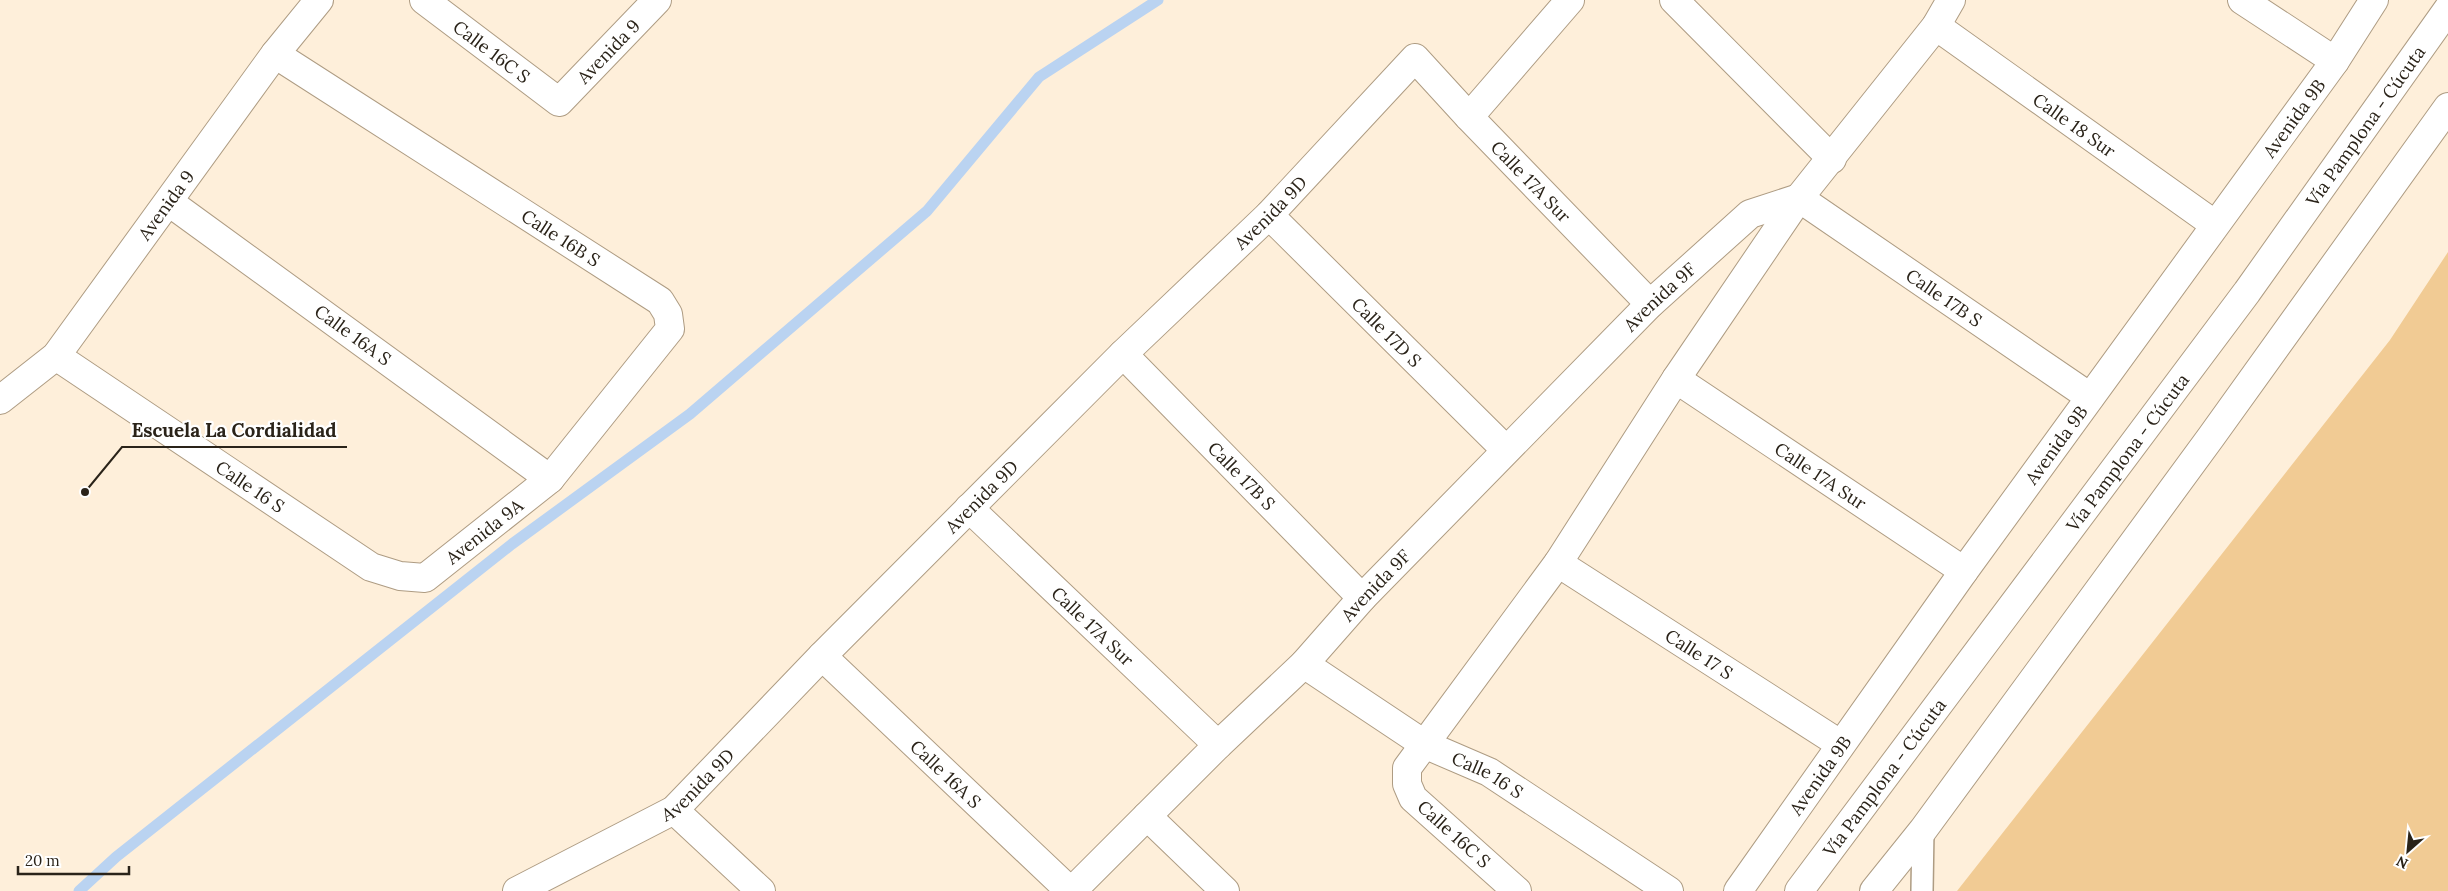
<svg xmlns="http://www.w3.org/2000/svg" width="2448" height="891" font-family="Lora,serif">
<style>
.green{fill:#f1cb94}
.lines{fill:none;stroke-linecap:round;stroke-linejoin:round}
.stream{stroke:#bad3f1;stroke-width:11}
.service-casing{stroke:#ae9c83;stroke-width:24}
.minor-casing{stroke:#ae9c83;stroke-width:30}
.trunk-casing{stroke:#ae9c83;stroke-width:30}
.service{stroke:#fff;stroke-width:21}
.minor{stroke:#fff;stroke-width:28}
.trunk{stroke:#fff;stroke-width:28}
.labels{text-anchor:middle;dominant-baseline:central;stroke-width:4.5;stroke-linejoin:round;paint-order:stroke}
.street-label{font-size:18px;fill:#2a2319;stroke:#fff}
.leader{fill:none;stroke:#2a2319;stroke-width:2}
.callout-dot{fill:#2a2319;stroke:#fff;stroke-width:2}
.callout-label{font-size:19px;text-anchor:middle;font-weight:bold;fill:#2a2319;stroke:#fff;stroke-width:4.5;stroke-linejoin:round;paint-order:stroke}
</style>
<rect width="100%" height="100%" fill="#feefda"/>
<!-- green -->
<path class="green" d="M2448,252V891H1957L2390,340Z"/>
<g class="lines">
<!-- stream -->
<path class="stream" d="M79,891L116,857L512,544L690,414L927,211L1039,77L1158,0"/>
<defs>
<path id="service" d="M1922,891L1923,830"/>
<g id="minor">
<path id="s1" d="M424,0L559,102L657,0"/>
<path d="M1674,0L1832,159"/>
<path d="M2242,0L2335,61"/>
<path id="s2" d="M1936,26L2214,224"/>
<path id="s3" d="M275,54L660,301L668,314L670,329L550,479"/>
<path d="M1469,117L1570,0"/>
<path id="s4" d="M1799,198L2090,397"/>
<path id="s5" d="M1269,215L1506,450"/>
<path id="s6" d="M1123,354L1362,598"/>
<path id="s7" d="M56,356L371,567L400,576L425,578L550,479L169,202"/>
<path id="s8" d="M1676,379L1964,571"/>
<path id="s9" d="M0,400L56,356L275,54L319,0"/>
<path id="s10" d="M969,508L1218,745"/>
<path id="s11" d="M1558,563L1840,744"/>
<path id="s12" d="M822,656L1070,891"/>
<path id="s13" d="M1304,664L1424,744L1489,772L1669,891"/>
<path d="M674,810L761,891"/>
<path d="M1147,816L1225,891"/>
<path id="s14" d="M517,891L674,810L822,656L1123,354L1269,215L1415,58L1469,117L1650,304"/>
<path id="s15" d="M1072,891L1218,745L1304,664L1362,598L1650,304L1750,214L1799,198"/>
<path d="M1517,891L1413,798L1407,784V768L1558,563L1676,379L1799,198L1936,26L1951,0"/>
<path id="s16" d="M1738,891L1964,571L2335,61L2374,0"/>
</g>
<g id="trunk">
<path id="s17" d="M1799,891L2247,292L2448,9"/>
<path d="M1874,891L1923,830L2211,437L2448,107"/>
</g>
</defs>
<!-- service casing -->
<use href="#service" class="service-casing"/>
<!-- minor casing -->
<use href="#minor" class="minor-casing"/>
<!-- trunk casing -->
<use href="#trunk" class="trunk-casing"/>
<!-- service -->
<use href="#service" class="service"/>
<!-- minor -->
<use href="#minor" class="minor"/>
<!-- trunk -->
<use href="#trunk" class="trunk"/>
</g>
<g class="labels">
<!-- street labels -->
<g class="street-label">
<text stroke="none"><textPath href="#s1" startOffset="85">Calle 16C S</textPath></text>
<text stroke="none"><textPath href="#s1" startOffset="240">Avenida 9</textPath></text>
<text stroke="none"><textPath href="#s16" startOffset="952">Avenida 9B</textPath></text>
<text stroke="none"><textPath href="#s2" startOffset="170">Calle 18 Sur</textPath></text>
<text stroke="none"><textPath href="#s17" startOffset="952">Vía Pamplona - Cúcuta</textPath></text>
<text stroke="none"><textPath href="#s14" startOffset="1402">Calle 17A Sur</textPath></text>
<text stroke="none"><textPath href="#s9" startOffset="258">Avenida 9</textPath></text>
<text stroke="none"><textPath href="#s14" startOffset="1021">Avenida 9D</textPath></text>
<text stroke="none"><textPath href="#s3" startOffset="340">Calle 16B S</textPath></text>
<text stroke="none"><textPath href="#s15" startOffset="836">Avenida 9F</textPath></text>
<text stroke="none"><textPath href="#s4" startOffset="176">Calle 17B S</textPath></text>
<text stroke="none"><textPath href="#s5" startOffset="166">Calle 17D S</textPath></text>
<text transform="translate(353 335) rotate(36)">Calle 16A S</text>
<text stroke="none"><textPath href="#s16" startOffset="548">Avenida 9B</textPath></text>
<text stroke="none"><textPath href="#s17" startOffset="548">Vía Pamplona - Cúcuta</textPath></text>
<text stroke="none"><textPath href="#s8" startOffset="174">Calle 17A Sur</textPath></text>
<text stroke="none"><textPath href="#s6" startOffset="170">Calle 17B S</textPath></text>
<text stroke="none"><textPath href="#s7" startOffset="234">Calle 16 S</textPath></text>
<text stroke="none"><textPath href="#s14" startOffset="616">Avenida 9D</textPath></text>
<text stroke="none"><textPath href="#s7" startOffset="510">Avenida 9A</textPath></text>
<text stroke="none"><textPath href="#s15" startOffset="431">Avenida 9F</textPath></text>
<text stroke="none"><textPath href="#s10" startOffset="171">Calle 17A Sur</textPath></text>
<text stroke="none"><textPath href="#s11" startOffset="168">Calle 17 S</textPath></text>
<text stroke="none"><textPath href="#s12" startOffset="171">Calle 16A S</textPath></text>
<text stroke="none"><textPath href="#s16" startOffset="142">Avenida 9B</textPath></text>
<text stroke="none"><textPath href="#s13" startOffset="215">Calle 16 S</textPath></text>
<text stroke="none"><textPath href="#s17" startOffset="142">Vía Pamplona - Cúcuta</textPath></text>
<text stroke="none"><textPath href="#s14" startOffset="211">Avenida 9D</textPath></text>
<text transform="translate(1454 834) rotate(42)">Calle 16C S</text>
</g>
</g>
<!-- callouts -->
<path class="leader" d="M85 492L122 447H347"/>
<circle class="callout-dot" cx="85" cy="492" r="5"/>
<g class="callout-label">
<text x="234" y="437">Escuela La Cordialidad</text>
</g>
<!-- north arrow -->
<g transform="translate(2408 851) rotate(207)" stroke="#ffffff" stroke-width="4" paint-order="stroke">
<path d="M0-4L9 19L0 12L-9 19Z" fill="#2a2319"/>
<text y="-8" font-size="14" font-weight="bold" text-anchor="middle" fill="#2a2319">N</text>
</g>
<!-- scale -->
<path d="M18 866v8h111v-8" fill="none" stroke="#2a2319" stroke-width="2.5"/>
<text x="25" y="866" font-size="15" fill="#2a2319" stroke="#ffffff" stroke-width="4" paint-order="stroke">20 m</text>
</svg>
